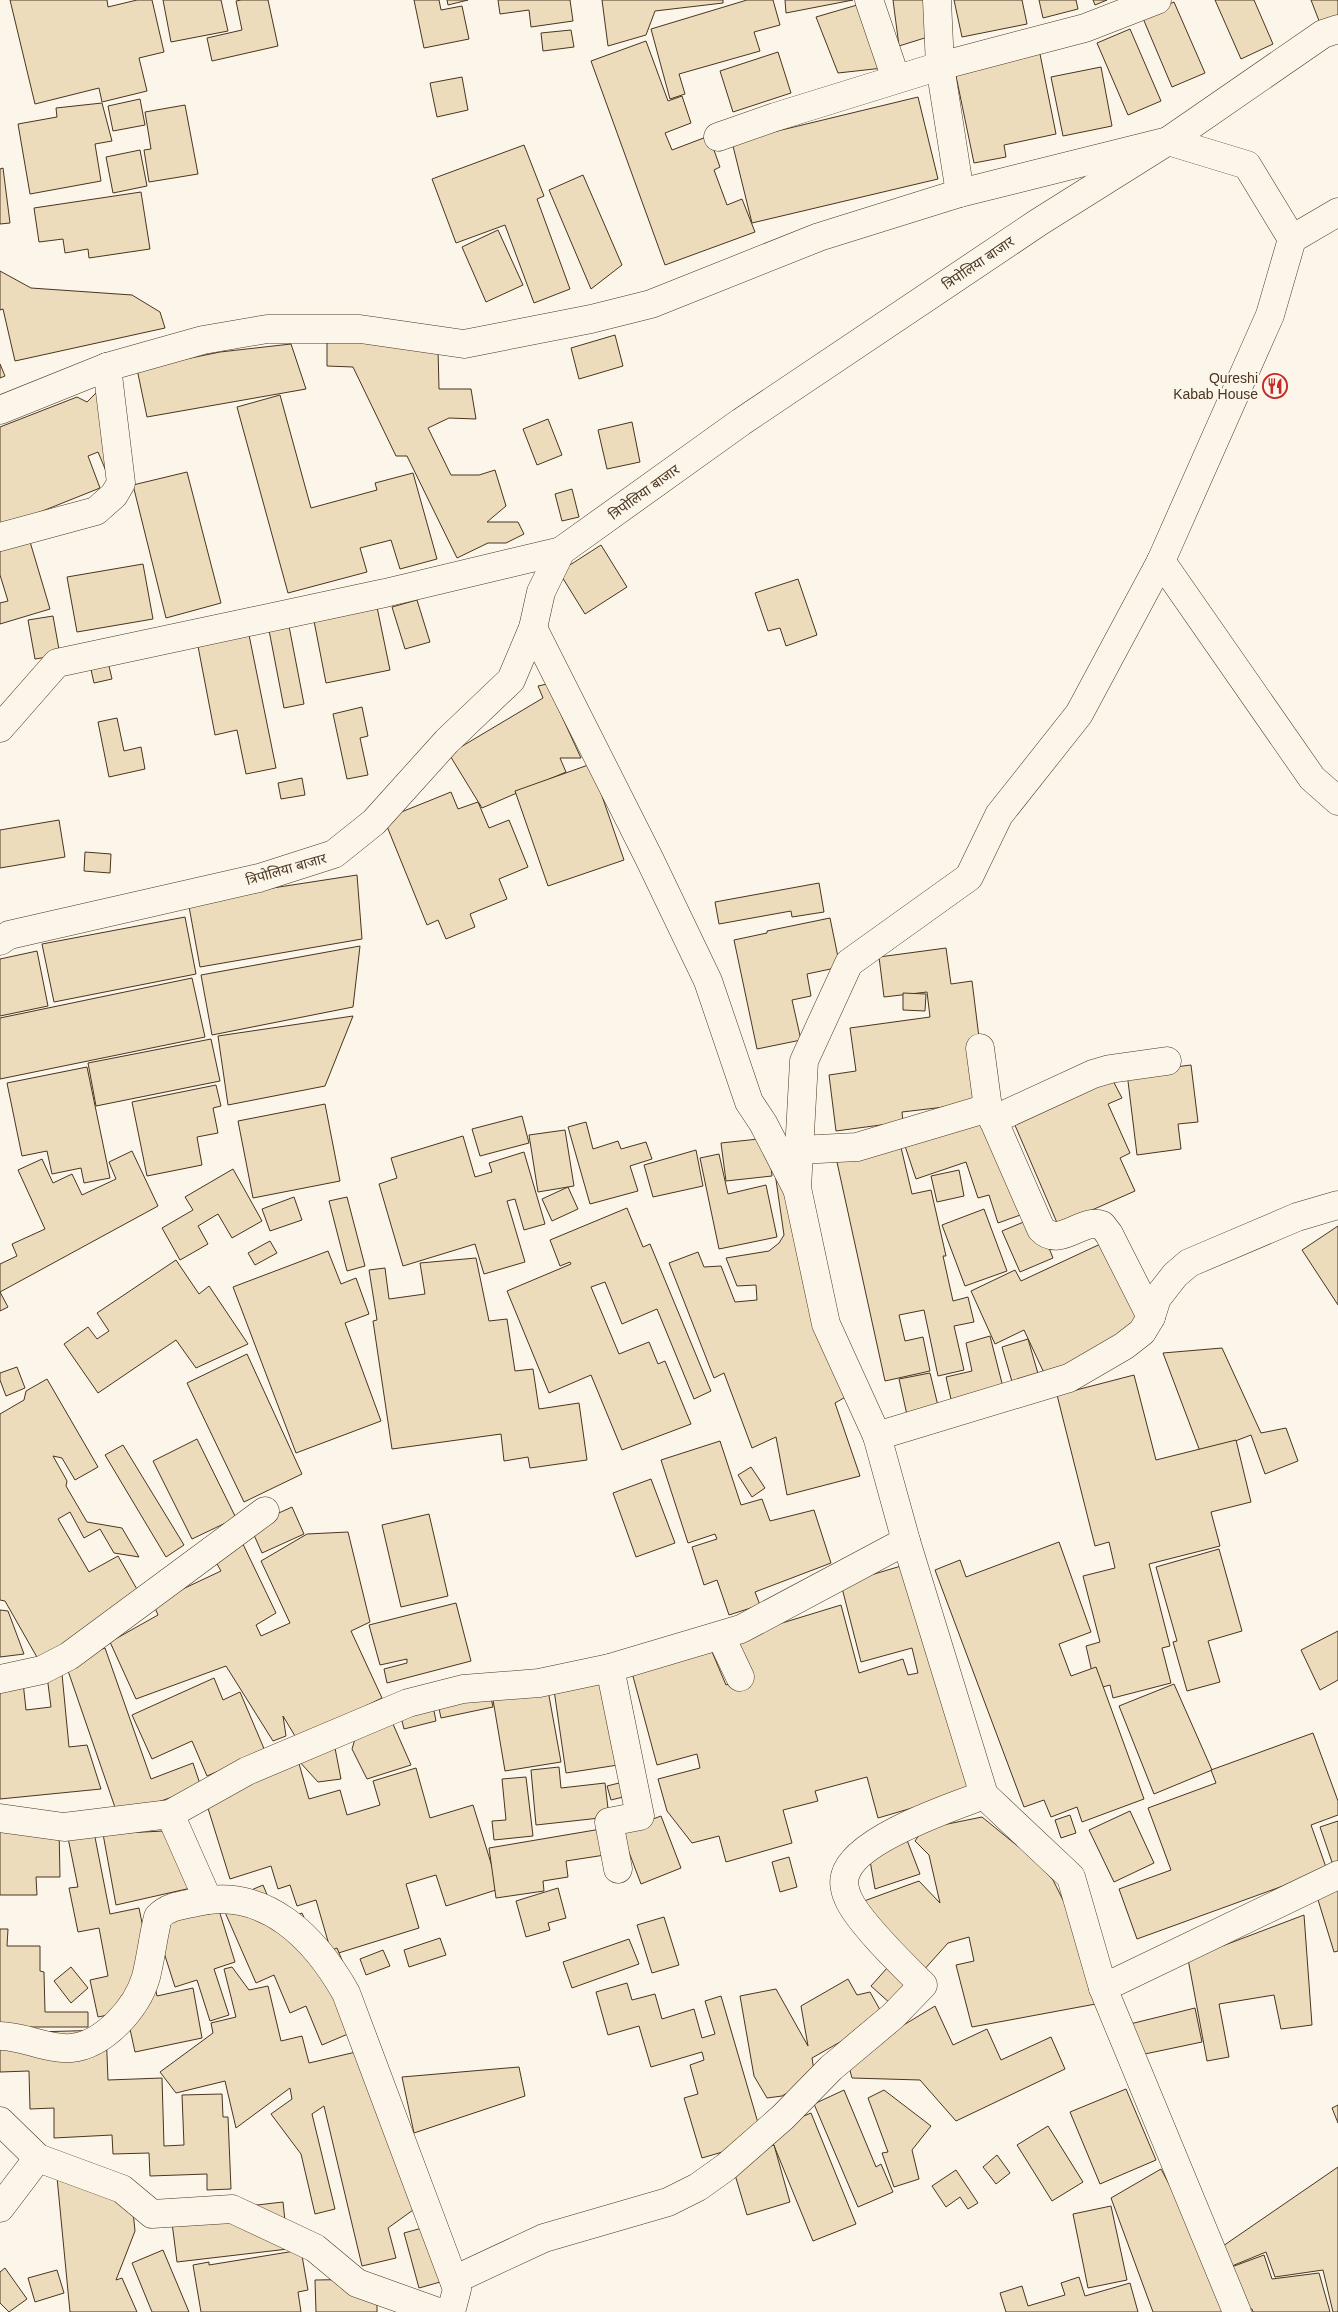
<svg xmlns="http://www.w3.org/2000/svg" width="1338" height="2312" font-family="Helvetica,'Noto Sans Devanagari',sans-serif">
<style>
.building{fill:#ecdcbc;stroke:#4a3520}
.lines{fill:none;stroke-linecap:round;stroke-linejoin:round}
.minor-casing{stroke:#4a3520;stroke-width:29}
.minor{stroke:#fbf6e9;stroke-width:28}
.labels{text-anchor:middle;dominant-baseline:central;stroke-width:4;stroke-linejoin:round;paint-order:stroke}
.street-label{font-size:14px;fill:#4a3520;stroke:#fbf6e9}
.poi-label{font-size:14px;fill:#4a3520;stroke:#fbf6e9;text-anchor:end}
</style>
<rect width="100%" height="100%" fill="#fbf6e9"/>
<!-- building -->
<g class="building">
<path d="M10,0H107L108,7L137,0H152L164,52L139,58L147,91L102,102L99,88L35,104Z"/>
<path d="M163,0H221L228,31L171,42Z"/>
<path d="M241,0H268L278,46L212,61L207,38L242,30L236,1Z"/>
<path d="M414,0H439L441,10L462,6L469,39L424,48Z"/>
<path d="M447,0H468L448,5Z"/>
<path d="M498,0H570L573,21L531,27L529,10L500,14Z"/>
<path d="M602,0H723V3L655,11L646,35L608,46Z"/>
<path d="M747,0H773L780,25L754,32L760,51L679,74L685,94L670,99L651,29Z"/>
<path d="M785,0H853L786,13Z"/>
<path d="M893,0H932L931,36L899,46Z"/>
<path d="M954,0H1022L1027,24L962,37Z"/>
<path d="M1039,0H1076L1078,9L1043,18Z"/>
<path d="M1093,0H1107L1095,5Z"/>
<path d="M1215,0H1254L1273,44L1241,59Z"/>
<path d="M1311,0H1338V19L1321,26Z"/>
<path d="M1174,2L1205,73L1172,87L1142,16Z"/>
<path d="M864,3L883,68L838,73L816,17Z"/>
<path d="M1130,29L1161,101L1128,115L1097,43Z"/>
<path d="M571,30L574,47L543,51L541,33Z"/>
<path d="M646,41L668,101L682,96L691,123L665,133L672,150L709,136L720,167L714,170L727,205L742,199L755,232L665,265L591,61Z"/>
<path d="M778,52L791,93L733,112L720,71Z"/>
<path d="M1040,54L1056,134L1004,145L1006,157L974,163L955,71Z"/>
<path d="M1101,67L1112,126L1063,136L1051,77Z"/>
<path d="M462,77L468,110L437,117L430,83Z"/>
<path d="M918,97L938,179L752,223L732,142Z"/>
<path d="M140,99L145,125L113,131L108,106Z"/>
<path d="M102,103L112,141L95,144L101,181L30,194L18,124L57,117L56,108Z"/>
<path d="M185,105L198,174L149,182L144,150L151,149L145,112Z"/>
<path d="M524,145L544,196L537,199L570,289L534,303L505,225L456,243L432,179Z"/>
<path d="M140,150L147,186L113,193L106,157Z"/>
<path d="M3,168L10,223L0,224V169Z"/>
<path d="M583,175L622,265L591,289L549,190Z"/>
<path d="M141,192L150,249L89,258L88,249L65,253L63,239L39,242L34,208Z"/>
<path d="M498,230L523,285L486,302L462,247Z"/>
<path d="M0,271L31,288L132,295L160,312L165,328L15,361L3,309L0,310Z"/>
<path d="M327,335L438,349L439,389H471L476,419L449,418L428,428L451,475H479L495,470L506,506L487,522H518L524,534L506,543H488L457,558L407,456H396L353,367L327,366Z"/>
<path d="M615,335L623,366L579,379L571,348Z"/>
<path d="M291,344L306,389L147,417L137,369L220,352Z"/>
<path d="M0,364L5,376L0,378Z"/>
<path d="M102,387L106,471L98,452L88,456L100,488L0,528V427L77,397L87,402Z"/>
<path d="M280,395L311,508L377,490L375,483L413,473L437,559L400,569L391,540L360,548L367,572L288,593L237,407Z"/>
<path d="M548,419L562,455L537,465L523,429Z"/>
<path d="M632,422L640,462L607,469L598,430Z"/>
<path d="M187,472L221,603L166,618L133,485Z"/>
<path d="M572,489L579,517L562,521L555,494Z"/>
<path d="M28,535L50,609L0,624V603L8,601L0,575V543Z"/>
<path d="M601,545L627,587L585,614L559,572Z"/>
<path d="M143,564L153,619L77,632L67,577Z"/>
<path d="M798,579L817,635L786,646L780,628L768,631L755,593Z"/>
<path d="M417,600L430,642L405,649L392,607Z"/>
<path d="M377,607L390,670L326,683L314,621Z"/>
<path d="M53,616L60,655L35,659L28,620Z"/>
<path d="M288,621L304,704L284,708L268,625Z"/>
<path d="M248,630L276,768L246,774L237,730L215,735L197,641Z"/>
<path d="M108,662L112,679L94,683L90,665Z"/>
<path d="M547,684L581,758H560L566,772L482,808L449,754L543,698L538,686Z"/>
<path d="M362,707L368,736L360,738L368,775L347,779L333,714Z"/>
<path d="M117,718L124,751L141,747L145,769L109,777L98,722Z"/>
<path d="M591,764L624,860L548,886L515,791Z"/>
<path d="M302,778L305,795L281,799L278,783Z"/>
<path d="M451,792L458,809L478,802L489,828L509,820L528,867L499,879L507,899L470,914L475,927L446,939L438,920L427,925L384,819Z"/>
<path d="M59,820L65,857L0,868V830Z"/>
<path d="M85,852L111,854L110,873L84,871Z"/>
<path d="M357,875L362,939L200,967L188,901Z"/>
<path d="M819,883L824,912L792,917L791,911L719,924L715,902Z"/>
<path d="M185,917L196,974L54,1002L42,944Z"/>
<path d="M830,918L840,967L807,974L811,996L792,1000L801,1040L757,1049L734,940L767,933V931Z"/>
<path d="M360,946L353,1007L212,1035L201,975Z"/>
<path d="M946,948L951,984L972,981L987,1102L902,1112L903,1122L836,1131L829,1075L856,1071L850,1028L930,1017L927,992L884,997L879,957Z"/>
<path d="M37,951L48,1006L0,1016V959Z"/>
<path d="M192,978L205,1037L0,1079V1018Z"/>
<path d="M903,993L926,994L925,1011L903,1010Z"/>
<path d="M353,1016L325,1086L228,1105L218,1036Z"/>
<path d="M211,1039L220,1081L96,1106L88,1063Z"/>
<path d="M1191,1065L1198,1122L1178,1124L1181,1149L1137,1155L1127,1073Z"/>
<path d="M87,1067L110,1178L84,1183L81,1168L52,1174L47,1151L22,1156L7,1083Z"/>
<path d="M1109,1073L1122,1098L1108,1104L1130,1153L1120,1158L1135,1191L1058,1225L1011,1116Z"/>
<path d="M216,1085L221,1106L213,1108L218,1133L197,1137L202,1165L147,1176L132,1102Z"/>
<path d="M325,1104L340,1181L253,1198L238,1121Z"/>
<path d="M987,1113L1026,1213L998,1223L989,1195L978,1198L966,1162L916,1179L903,1140Z"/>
<path d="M522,1116L529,1143L480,1156L472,1129Z"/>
<path d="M586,1122L593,1149L618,1141L621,1149L646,1142L652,1159L630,1166L638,1191L590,1204L568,1127Z"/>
<path d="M565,1130L574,1186L538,1192L529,1135Z"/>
<path d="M463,1136L475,1177L492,1172L489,1163L524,1152L545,1224L524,1230L515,1199L507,1201L525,1262L484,1274L475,1244L403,1266L379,1184L397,1178L391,1158Z"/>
<path d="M768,1138L772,1176L726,1181L721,1143Z"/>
<path d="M899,1139L912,1194L931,1190L946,1256H943L953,1301L968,1297L974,1322L954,1326L964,1370L938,1376L924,1310L899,1315L905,1341L923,1337L930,1371L885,1381L835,1153Z"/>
<path d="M696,1150L703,1186L653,1197L644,1165Z"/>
<path d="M132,1151L158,1206L0,1292L8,1307L0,1311V1264L17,1256L12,1244L45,1229L18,1170L42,1159L53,1183L72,1174L82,1195L116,1179L109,1162Z"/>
<path d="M719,1154L728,1194L766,1185L777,1237L719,1249L700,1158Z"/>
<path d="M233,1169L262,1221L232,1238L218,1214L198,1226L208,1244L180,1260L162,1228L193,1210L185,1197Z"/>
<path d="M959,1170L964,1196L937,1202L931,1176Z"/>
<path d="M775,1173L788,1176L849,1395L835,1403L860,1476L787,1495L776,1437L752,1448L724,1373L714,1378L669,1263L698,1252L704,1267L721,1266L735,1302L757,1300L756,1285L737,1286L726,1258L769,1251L779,1243L784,1235Z"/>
<path d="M568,1187L578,1209L552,1221L542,1199Z"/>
<path d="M294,1197L302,1220L270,1231L262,1209Z"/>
<path d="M347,1197L365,1266L347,1271L329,1201Z"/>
<path d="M627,1208L643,1247L650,1244L711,1391L694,1399L657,1309L622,1324L605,1282L591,1287L619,1354L649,1342L658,1364L665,1361L691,1424L622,1450L591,1375L549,1393L507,1291L571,1264L570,1262L560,1266L550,1240Z"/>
<path d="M984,1209L1007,1271L965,1286L942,1225Z"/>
<path d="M1026,1221L1035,1242L1045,1238L1053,1258L1020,1272L1002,1231Z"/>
<path d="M1338,1226V1305L1302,1250Z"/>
<path d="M1109,1240L1155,1323L1045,1375L1024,1330L995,1344L971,1291L1015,1270L1021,1281Z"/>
<path d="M270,1241L277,1253L255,1265L248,1253Z"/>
<path d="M328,1251L341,1284L356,1278L369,1314L345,1323L381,1421L296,1453L233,1287Z"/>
<path d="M476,1258L489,1321L507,1319L515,1371L533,1369L539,1409L579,1403L587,1460L530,1468L528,1457L504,1461L501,1434L392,1449L373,1321L377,1320L369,1270L385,1268L389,1299L425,1294L420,1263Z"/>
<path d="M176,1260L199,1294L209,1286L248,1344L196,1368L176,1340L98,1393L64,1344L88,1327L97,1339L109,1331L97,1313Z"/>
<path d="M990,1336L1005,1395L953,1408L946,1377L972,1371L966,1343Z"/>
<path d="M1028,1339L1041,1384L1015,1392L1002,1347Z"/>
<path d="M1222,1348L1261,1433L1286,1428L1298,1461L1265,1474L1251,1435L1201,1454L1163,1353Z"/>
<path d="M247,1354L302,1474L244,1502L187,1383Z"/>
<path d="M17,1367L25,1388L6,1396L0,1380V1373Z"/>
<path d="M930,1373L940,1414L909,1424L899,1379Z"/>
<path d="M1134,1375L1156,1460L1236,1440L1251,1502L1211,1512L1220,1546L1149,1564L1170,1646L1162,1648L1171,1683L1113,1698L1110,1685L1096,1689L1086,1646L1100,1642L1083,1576L1115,1568L1109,1542L1095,1546L1057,1395Z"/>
<path d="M47,1379L98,1467L75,1480L62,1458L53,1456L67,1481L66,1486L87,1522L122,1528L139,1557L114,1553L100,1529L84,1538L70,1512L58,1519L89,1572L118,1556L142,1598L38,1659L5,1601L0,1600V1414L24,1400L26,1391Z"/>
<path d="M197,1439L236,1518L192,1539L153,1461Z"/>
<path d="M720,1441L741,1505L762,1499L770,1521L814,1510L831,1563L755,1592L760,1605L729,1615L717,1580L704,1585L692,1547L717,1539L715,1534L688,1543L661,1460Z"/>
<path d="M123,1445L184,1545L166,1557L105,1455Z"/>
<path d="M751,1467L765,1488L752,1497L738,1475Z"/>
<path d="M651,1479L675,1543L636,1557L613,1493Z"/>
<path d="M292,1507L304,1534L262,1553L250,1526Z"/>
<path d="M429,1514L448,1596L401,1607L382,1525Z"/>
<path d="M348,1532L370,1622L351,1631L382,1698L330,1723L298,1741L283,1716L286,1736L273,1741L226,1666L136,1699L110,1642L158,1615L153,1603L221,1571L212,1555L241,1540L276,1613L256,1625L261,1636L290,1623L261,1561L307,1534Z"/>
<path d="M1059,1542L1091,1632L1059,1644L1071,1676L1096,1667L1144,1799L1082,1822L1077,1807L1051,1817L1044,1800L1024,1807L935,1570L960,1560L966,1577Z"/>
<path d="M1219,1549L1242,1631L1208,1641L1220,1682L1187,1691L1173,1642L1177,1641L1156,1567Z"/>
<path d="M901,1566L970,1791L878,1818L867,1777L815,1791L818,1801L783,1810L792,1843L726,1862L719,1836L692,1843L667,1811L658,1779L700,1768L697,1754L657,1765L631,1669L710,1647L726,1685L750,1677L733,1638L841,1605L859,1673L903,1659L908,1675L918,1673L912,1648L861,1662L841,1584Z"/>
<path d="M456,1603L471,1661L387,1683L384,1669L407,1663V1659L380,1665L369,1625Z"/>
<path d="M0,1610L8,1611L24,1654L0,1657Z"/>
<path d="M1338,1631V1680L1320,1690L1301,1650Z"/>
<path d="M105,1648L151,1779L193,1763L201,1787L118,1816L65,1662Z"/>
<path d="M62,1674L69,1747L87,1745L101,1789L0,1799V1684L23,1682L26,1710L51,1707L47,1676Z"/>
<path d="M604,1676L618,1765L566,1773L553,1683Z"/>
<path d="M214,1678L223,1700L240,1692L265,1751L207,1776L192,1741L152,1759L132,1715Z"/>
<path d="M1174,1684L1212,1770L1154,1794L1119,1706Z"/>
<path d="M547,1685L561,1762L505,1771L492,1694Z"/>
<path d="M489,1688L493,1707L441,1718L437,1699Z"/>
<path d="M433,1706L436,1721L404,1729L400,1713Z"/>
<path d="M389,1715L411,1765L367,1779L352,1749L358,1729Z"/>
<path d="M1313,1733L1338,1801V1815L1311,1825L1327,1870L1137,1939L1119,1889L1171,1870L1148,1808L1216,1783L1211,1770Z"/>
<path d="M335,1748L341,1779L318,1782L298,1760Z"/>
<path d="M298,1760L309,1799L340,1790L347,1815L380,1805L373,1781L416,1768L430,1818L473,1805L499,1889L446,1906L436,1875L406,1884L419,1928L332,1955L316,1900L297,1906L290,1885L278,1889L271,1866L230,1879L202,1789Z"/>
<path d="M559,1767L561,1788L605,1783L609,1817L536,1825L531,1770Z"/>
<path d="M526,1777L533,1836L494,1840L492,1821L506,1820L502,1779Z"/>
<path d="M627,1781L631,1795L611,1800L607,1786Z"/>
<path d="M1130,1811L1154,1863L1114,1882L1089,1830Z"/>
<path d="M1070,1815L1076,1833L1061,1838L1055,1820Z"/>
<path d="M661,1816L681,1868L641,1884L621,1831Z"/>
<path d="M982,1817L1036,1861L1053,1880L1074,1922L1101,2003L972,2027L956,1965L974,1961L969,1937L948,1943L922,1972L864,1901L919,1881L940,1903L929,1855L915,1841L923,1829Z"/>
<path d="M1338,1821V1863L1333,1865L1320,1827Z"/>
<path d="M0,1827H59L60,1877H36L37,1895H0Z"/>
<path d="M93,1827L110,1914L139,1908L157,1996L193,1988L202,2038L135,2052L128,2020L137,2009L98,2017L90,1980L108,1976L99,1928L78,1932L69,1888L78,1887L67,1833Z"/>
<path d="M601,1829L605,1855L566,1861L568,1877L543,1881L544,1891L496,1898L489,1848Z"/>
<path d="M164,1831L191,1888L116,1905L103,1834Z"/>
<path d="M907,1840L920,1874L875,1889L869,1855Z"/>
<path d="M789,1857L797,1887L780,1892L772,1862Z"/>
<path d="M263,1885L279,1923L302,1913L320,1955L337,1948L369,2025L322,2045L306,2006L290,2013L274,1975L256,1983L221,1903Z"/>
<path d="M1338,1885V1951L1334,1952L1315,1890Z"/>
<path d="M558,1888L566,1918L548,1923L550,1930L526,1937L516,1901Z"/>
<path d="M214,1894L235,1962L214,1969L229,2015L210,2021L197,1980L175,1987L159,1937L148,1914Z"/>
<path d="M1304,1915L1312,2025L1281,2029L1274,1995L1219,2004L1229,2057L1207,2061L1188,1959Z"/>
<path d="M664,1917L679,1965L652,1973L637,1925Z"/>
<path d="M0,1929H8L7,1946H40V1971L44,1972L45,2012H88V2027H0Z"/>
<path d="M440,1938L446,1955L409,1967L404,1950Z"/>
<path d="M629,1939L639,1964L572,1988L563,1962Z"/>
<path d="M383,1950L390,1966L366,1975L360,1959Z"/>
<path d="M71,1967L88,1988L71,2003L54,1981Z"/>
<path d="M232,1967L249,1990L268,1986L281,2041L302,2036L309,2063L373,2048L420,2205L388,2228L396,2258L362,2266L324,2106L312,2114L335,2209L315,2214L301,2154L271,2114L292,2099L290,2088L236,2128L225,2081L176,2093L160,2072L213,2033L211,2023L236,2017L224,1969Z"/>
<path d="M888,1967L909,1986L892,2005L871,1986Z"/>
<path d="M848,1979L857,1995L870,1992L884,2017L812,2058L815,2077L782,2096L767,2098L754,2076L740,1996L776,1989L808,2046L801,2006Z"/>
<path d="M627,1983L632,2000L655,1994L662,2019L694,2009L702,2038L715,2034L705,2001L721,1996L763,2140L702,2158L684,2098L698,2094L690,2065L704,2060L702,2052L651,2067L639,2026L608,2035L596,1992Z"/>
<path d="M935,2006L953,2045L987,2029L1001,2060L1051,2037L1065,2069L956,2121L920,2080L852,2078L848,2063L879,2040Z"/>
<path d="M1195,2008L1202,2042L1140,2055L1130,2024Z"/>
<path d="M106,2030L108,2080L162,2078L164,2146L184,2145L182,2095L222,2094L223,2117H228L231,2189L207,2190V2174L150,2176L149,2153L113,2154L112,2135L54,2138V2108L30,2109L29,2071L0,2072V2033Z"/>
<path d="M519,2067L525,2096L414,2133L402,2077Z"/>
<path d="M1126,2089L1156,2160L1100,2184L1070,2112Z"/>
<path d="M844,2090L876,2167L881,2164L893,2192L858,2207L814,2104Z"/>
<path d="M884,2090L931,2126L912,2150L919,2179L894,2187L882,2153L888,2152L868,2098Z"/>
<path d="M1338,2105V2123L1332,2108Z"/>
<path d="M811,2113L856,2224L813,2241L768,2131Z"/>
<path d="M1048,2126L1083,2182L1052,2201L1017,2145Z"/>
<path d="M774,2145L790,2202L747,2215L730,2158Z"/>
<path d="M997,2155L1010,2173L996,2184L983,2167Z"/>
<path d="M56,2167L130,2182L135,2231L116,2280L122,2278L137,2312H70Z"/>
<path d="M1338,2167V2312H1333L1323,2270L1275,2277L1266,2252L1232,2266L1223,2246Z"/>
<path d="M1161,2169L1200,2242L1232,2312H1153L1111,2198Z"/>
<path d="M956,2170L978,2203L968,2209L960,2197L946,2207L932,2186Z"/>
<path d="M283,2202L288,2249L177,2262L171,2215Z"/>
<path d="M1111,2206L1127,2280L1088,2288L1073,2214Z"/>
<path d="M444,2222L458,2277L419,2288L404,2233Z"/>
<path d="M163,2250L189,2312H152L132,2263Z"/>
<path d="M301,2250L308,2290L298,2292L301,2312H201L193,2265L209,2262V2265Z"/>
<path d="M1264,2255L1272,2279L1319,2273L1330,2312H1253L1252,2309H1244L1226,2269Z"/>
<path d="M5,2268L27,2299L9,2312L0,2303V2272Z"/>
<path d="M57,2270L64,2293L35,2302L28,2278Z"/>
<path d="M1079,2277L1085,2296L1130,2283L1138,2312H1006L1000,2293L1022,2286L1028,2306L1065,2295L1061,2283Z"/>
<path d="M377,2279V2312H316L315,2280Z"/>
</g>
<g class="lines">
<defs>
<g id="minor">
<path d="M869,0L896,79"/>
<path d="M937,0L940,66L960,193"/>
<path d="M718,137L775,117L940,66L1085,28L1157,0"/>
<path d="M0,410L107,367L203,340L267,329H360L464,344L591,319L651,304L819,237L960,193L1168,141L1247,165L1292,239"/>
<path d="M0,537L96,511L114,495L121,483L107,367"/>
<path d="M1161,561L1312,778L1338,801"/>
<path d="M533,628L649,858L708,981L749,1102L763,1123L796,1187"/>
<path d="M0,728L57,663L385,593L561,551"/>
<path d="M0,941L9,935L259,878L334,854L374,822L447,741L511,680L533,628L541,592L561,551L741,422L1039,222L1168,141L1323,34L1338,29"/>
<path d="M980,1048L988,1108L1041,1229C1060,1249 1082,1217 1102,1225L1109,1234L1151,1317"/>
<path d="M993,1120L1093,1074L1110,1069L1167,1061"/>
<path d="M799,1150L857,1147L988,1108"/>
<path d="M877,1436L1069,1378L1124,1346L1142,1332L1151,1317L1157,1298L1175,1275L1189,1263L1297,1217L1338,1205"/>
<path d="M721,1637L740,1677"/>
<path d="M610,1668L640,1816L609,1822L618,1869"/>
<path d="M0,1679L42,1670L69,1656L265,1511"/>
<path d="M170,1814L208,1900"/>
<path d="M0,1818L64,1827L170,1814L247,1771L408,1703L463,1689L539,1683L610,1668L741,1629L906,1541"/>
<path d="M1103,1988L1338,1875"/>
<path d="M0,2036C24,2036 48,2050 71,2048C104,2045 137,2008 146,1977C151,1957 153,1937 158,1917C168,1906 183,1905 197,1902C266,1887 315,1938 346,1993L457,2289L451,2312"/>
<path d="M0,2121L38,2158L122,2189L152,2214L232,2209L315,2248L357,2283L438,2312"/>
<path d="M0,2208L38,2158"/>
<path d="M454,2280L544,2238L668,2202L698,2187L726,2167L783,2117L831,2068L893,2016L923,1985C903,1965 858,1922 848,1898C845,1892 843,1882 845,1876C854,1839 952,1807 984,1795"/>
<path d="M1237,2312L1103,1988L1071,1877L984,1795L906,1541L877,1436L826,1324L797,1188L804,1061L849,963L969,877L999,815L1079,714L1161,561L1270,315L1292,239L1338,212"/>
</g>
</defs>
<!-- minor casing -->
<use href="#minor" class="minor-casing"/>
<!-- minor -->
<use href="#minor" class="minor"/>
</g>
<!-- icons -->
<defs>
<symbol id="restaurant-ring" viewBox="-11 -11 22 22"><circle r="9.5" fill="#fbf6e9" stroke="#c62828" stroke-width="1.5"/><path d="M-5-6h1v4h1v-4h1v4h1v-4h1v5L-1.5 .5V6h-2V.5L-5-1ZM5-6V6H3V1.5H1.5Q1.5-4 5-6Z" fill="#c62828"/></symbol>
</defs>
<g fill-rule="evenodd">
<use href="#restaurant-ring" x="1261" y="372" width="28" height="28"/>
</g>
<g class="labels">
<!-- street labels -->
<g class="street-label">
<text transform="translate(978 263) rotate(-34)">त्रिपोलिया बाजार</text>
<text transform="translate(644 492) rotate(-36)">त्रिपोलिया बाजार</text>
<text transform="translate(286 869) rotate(-16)">त्रिपोलिया बाजार</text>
</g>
<!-- poi labels -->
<g class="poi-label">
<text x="1258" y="378">Qureshi<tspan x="1258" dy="16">Kabab House</tspan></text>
</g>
</g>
</svg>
